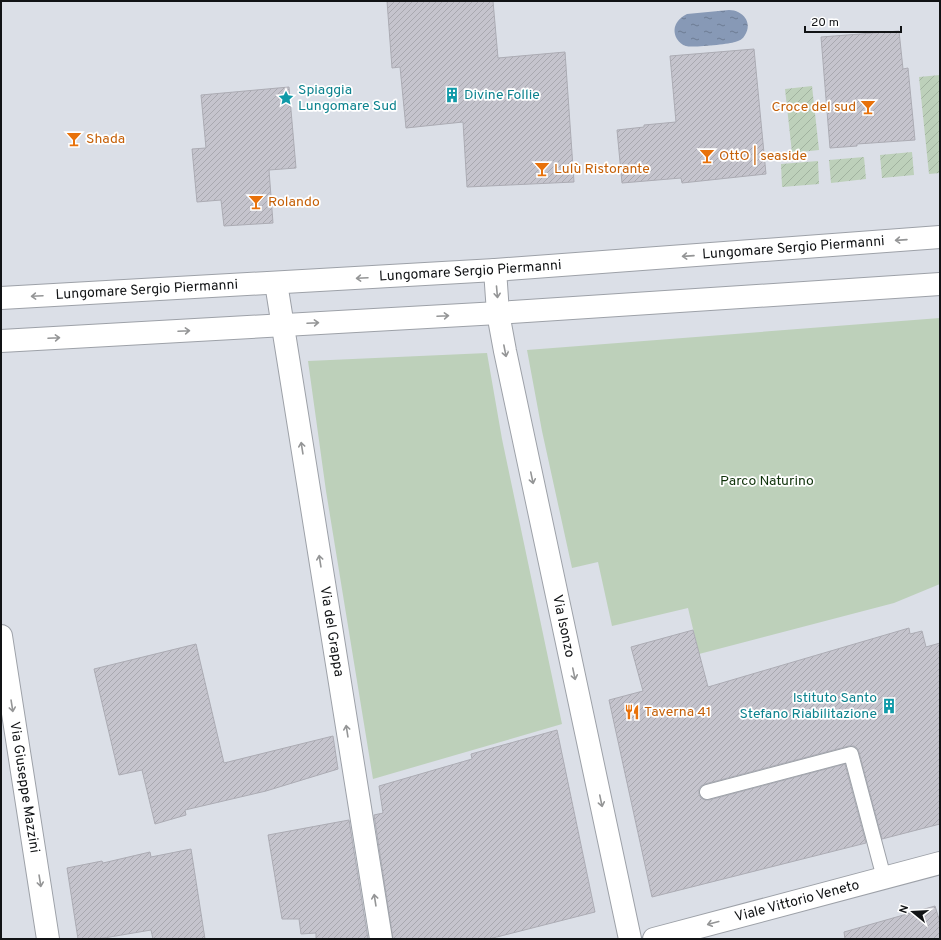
<svg xmlns="http://www.w3.org/2000/svg" width="941" height="940" font-family="Overpass,sans-serif">
<style>
.park{fill:#bdd0ba}
.garden{fill:url(#garden-furrows)}
.water{fill:url(#water-ripples)}
.building{fill:url(#building-hatch);stroke:#acacb4}
.lines{fill:none;stroke-linecap:round;stroke-linejoin:round}
.service-casing{stroke:#9da1a8;stroke-width:16}
.minor-casing{stroke:#9da1a8;stroke-width:24}
.tertiary-casing{stroke:#9da1a8;stroke-width:24}
.service{stroke:#fff;stroke-width:14}
.minor{stroke:#fff;stroke-width:22}
.tertiary{stroke:#fff;stroke-width:22}
.oneway{stroke:#949596}
.labels{text-anchor:middle;dominant-baseline:central;stroke-width:3.5;stroke-linejoin:round;paint-order:stroke}
.culture-label{font-size:14px;fill:#0d838f;stroke:#fff;text-anchor:start}
.food-label{font-size:14px;fill:#c56008;stroke:#fff;text-anchor:start}
.street-label{font-size:14px;fill:#111315;stroke:#fff}
.park-label{font-size:14px;fill:#0f320a;stroke:#fff}
</style>
<defs>
<pattern id="garden-furrows" width="10" height="10" patternUnits="userSpaceOnUse"><rect width="10" height="10" fill="#bdd0ba"/><path d="M-1 1l2-2M0 10L10 0M9 11l2-2" fill="none" stroke="#a1b29f"/></pattern>
<pattern id="water-ripples" width="26" height="14" patternUnits="userSpaceOnUse"><rect width="26" height="14" fill="#8799b6"/><path d="M2 4q2-2 4 0t4 0M15 11q2-2 4 0t4 0" fill="none" stroke="#6d7c93"/></pattern>
<pattern id="building-hatch" width="6" height="6" patternUnits="userSpaceOnUse"><rect width="6" height="6" fill="#c5c4cd"/><path d="M-1 1l2-2M0 6l6-6M5 7l2-2" fill="none" stroke="#a8a8af"/></pattern>
</defs>
<rect width="100%" height="100%" fill="#dbdfe7"/>
<!-- park -->
<g class="park">
<path d="M940,318V584L894,603L699,654L688,608L612,626L598,562L572,568L542,431L527,350Z"/>
<path d="M487,353L502,439L562,724L373,779L326,491L308,361Z"/>
</g>
<!-- garden -->
<g class="garden">
<path d="M940,75V173L929,174L919,77Z"/>
<path d="M812,86L819,150L792,153L785,89Z"/>
<path d="M912,152L914,175L882,178L880,155Z"/>
<path d="M864,157L866,179L831,183L829,160Z"/>
<path d="M818,161L819,184L782,187L781,164Z"/>
</g>
<!-- water -->
<path class="water" d="M729,10C743,10 753,23 745,35C743,39 739,41 735,42C729,44 692,48 686,46C682,45 679,42 677,39C671,28 677,19 687,14Z"/>
<!-- building -->
<g class="building">
<path d="M387,1H493L498,58L565,52L574,182L467,187L463,122L406,128L400,67L392,68Z"/>
<path d="M899,31L903,69L908,68L915,140L857,144V146L830,148L821,37Z"/>
<path d="M754,49L766,174L682,183L681,178L622,183L617,130L644,127V125L676,122L670,56Z"/>
<path d="M289,87L296,168L269,170L273,223L224,226L221,200L197,202L192,149L206,148L201,95Z"/>
<path d="M909,628L910,634L922,631L926,647L940,643V824L882,839L859,752L857,748L854,746H849L705,784L701,786L699,789V794L701,798L705,800H709L845,764L866,843L652,897L609,700L643,691L631,647L693,630L708,687Z"/>
<path d="M196,644L224,763L333,736L338,769L266,791L185,810L186,815L155,824L142,770L119,775L94,669Z"/>
<path d="M557,730L595,912L489,939H393L374,815L383,813L379,786L472,759L471,754Z"/>
<path d="M349,820L368,939H316V933L301,934L299,919H282L268,835Z"/>
<path d="M191,849L205,939H153L151,930L98,939H78L67,868L102,861L103,863L150,852L151,857Z"/>
<path d="M935,906L940,922V939H845L844,932Z"/>
</g>
<g class="lines">
<defs>
<path id="service" d="M707,792L851,754L884,878"/>
<g id="minor">
<path id="s1" d="M495,270L498,313L505,351L630,939"/>
<path id="s2" d="M276,283L381,939"/>
<path id="s3" d="M1,298L495,270L940,237"/>
<path d="M1,341L498,313L940,284"/>
<path id="s4" d="M1,636L48,939"/>
</g>
<g id="tertiary">
<path id="s5" d="M654,939L940,863"/>
</g>
</defs>
<!-- service casing -->
<use href="#service" class="service-casing"/>
<!-- minor casing -->
<use href="#minor" class="minor-casing"/>
<!-- tertiary casing -->
<use href="#tertiary" class="tertiary-casing"/>
<!-- service -->
<use href="#service" class="service"/>
<!-- minor -->
<use href="#minor" class="minor"/>
<!-- tertiary -->
<use href="#tertiary" class="tertiary"/>
</g>
<!-- one-way arrows -->
<defs><path id="oneway-shaft" d="M-6 0H5M1.5-3L5.5 0L1.5 3" fill="none" stroke-width="1.6" stroke-linecap="round" stroke-linejoin="round"/></defs>
<g class="oneway">
<use href="#oneway-shaft" transform="translate(901 240) rotate(176)"/>
<use href="#oneway-shaft" transform="translate(688 256) rotate(176)"/>
<use href="#oneway-shaft" transform="translate(362 278) rotate(177)"/>
<use href="#oneway-shaft" transform="translate(497 292) rotate(85)"/>
<use href="#oneway-shaft" transform="translate(37 296) rotate(177)"/>
<use href="#oneway-shaft" transform="translate(443 316) rotate(-3)"/>
<use href="#oneway-shaft" transform="translate(313 323) rotate(-3)"/>
<use href="#oneway-shaft" transform="translate(184 331) rotate(-3)"/>
<use href="#oneway-shaft" transform="translate(54 338) rotate(-3)"/>
<use href="#oneway-shaft" transform="translate(505 351) rotate(79)"/>
<use href="#oneway-shaft" transform="translate(302 448) rotate(-99)"/>
<use href="#oneway-shaft" transform="translate(532 478) rotate(78)"/>
<use href="#oneway-shaft" transform="translate(320 561) rotate(-99)"/>
<use href="#oneway-shaft" transform="translate(574 674) rotate(78)"/>
<use href="#oneway-shaft" transform="translate(12 706) rotate(81)"/>
<use href="#oneway-shaft" transform="translate(347 731) rotate(-99)"/>
<use href="#oneway-shaft" transform="translate(601 801) rotate(78)"/>
<use href="#oneway-shaft" transform="translate(40 881) rotate(81)"/>
<use href="#oneway-shaft" transform="translate(375 900) rotate(-99)"/>
<use href="#oneway-shaft" transform="translate(713 923) rotate(165)"/>
</g>
<!-- icons -->
<defs>
<symbol id="building-bare" viewBox="-9 -9 18 18"><path d="M-4-6H4V6H1V3H-1V6H-4ZM-2.5-4.3h1.7v1.8h-1.7ZM.8-4.3h1.7v1.8H.8ZM-2.5-1h1.7V.8h-1.7ZM.8-1h1.7V.8H.8Z" fill="#0f9aa8" stroke="#fff" stroke-width="2.5" paint-order="stroke"/></symbol>
<symbol id="sight-bare" viewBox="-9 -9 18 18"><path d="M0-6L1.8-2.2L6-1.7L2.9 1.2L3.7 5.4L0 3.3L-3.7 5.4L-2.9 1.2L-6-1.7L-1.8-2.2Z" fill="#0f9aa8" stroke="#fff" stroke-width="2.5" paint-order="stroke"/></symbol>
<symbol id="bar-bare" viewBox="-9 -9 18 18"><path d="M-6-5H6L.8 .8V4.5H3.5V6h-7V4.5H-.8V.8Z" fill="#e8710a" stroke="#fff" stroke-width="2.5" paint-order="stroke"/></symbol>
<symbol id="restaurant-bare" viewBox="-9 -9 18 18"><path d="M-5-6h1v4h1v-4h1v4h1v-4h1v5L-1.5 .5V6h-2V.5L-5-1ZM5-6V6H3V1.5H1.5Q1.5-4 5-6Z" fill="#e8710a" stroke="#fff" stroke-width="2.5" paint-order="stroke"/></symbol>
</defs>
<g fill-rule="evenodd">
<use href="#building-bare" x="441" y="84" width="22" height="22"/>
<use href="#sight-bare" x="275" y="87" width="22" height="22"/>
<use href="#bar-bare" x="857" y="96" width="22" height="22"/>
<use href="#bar-bare" x="63" y="128" width="22" height="22"/>
<use href="#bar-bare" x="696" y="145" width="22" height="22"/>
<use href="#bar-bare" x="531" y="158" width="22" height="22"/>
<use href="#bar-bare" x="245" y="191" width="22" height="22"/>
<use href="#building-bare" x="878" y="695" width="22" height="22"/>
<use href="#restaurant-bare" x="621" y="701" width="22" height="22"/>
</g>
<g class="labels">
<!-- culture labels -->
<g class="culture-label">
<text x="298" y="90">Spiaggia<tspan x="298" dy="16">Lungomare Sud</tspan></text>
<text x="464" y="95">Divine Follie</text>
<text x="877" y="698" text-anchor="end">Istituto Santo<tspan x="877" dy="16">Stefano Riabilitazione</tspan></text>
</g>
<!-- food labels -->
<g class="food-label">
<text x="856" y="107" text-anchor="end">Croce del sud</text>
<text x="86" y="139">Shada</text>
<text x="719" y="156">OttO | seaside</text>
<text x="554" y="169">Lulù Ristorante</text>
<text x="268" y="202">Rolando</text>
<text x="644" y="712">Taverna 41</text>
</g>
<!-- street labels -->
<g class="street-label">
<text stroke="none"><textPath href="#s3" startOffset="794">Lungomare Sergio Piermanni</textPath></text>
<text stroke="none"><textPath href="#s3" startOffset="470">Lungomare Sergio Piermanni</textPath></text>
<text stroke="none"><textPath href="#s3" startOffset="146">Lungomare Sergio Piermanni</textPath></text>
<text stroke="none"><textPath href="#s1" startOffset="363">Via Isonzo</textPath></text>
<text stroke="none"><textPath href="#s2" startOffset="353">Via del Grappa</textPath></text>
<text stroke="none"><textPath href="#s4" startOffset="153">Via Giuseppe Mazzini</textPath></text>
<text stroke="none"><textPath href="#s5" startOffset="148">Viale Vittorio Veneto</textPath></text>
</g>
<!-- park labels -->
<g class="park-label">
<text x="767" y="481">Parco Naturino</text>
</g>
</g>
<!-- border -->
<rect width="941" height="940" fill="none" stroke="#111315" stroke-width="4"/>
<!-- north arrow -->
<g transform="translate(913 912) rotate(288)" stroke="#ffffff" stroke-width="3" paint-order="stroke">
<path d="M0-3L7 15L0 10L-7 15Z" fill="#111315"/>
<text y="-6" font-size="11" font-weight="bold" text-anchor="middle" fill="#111315">N</text>
</g>
<!-- scale -->
<path d="M805 26v6h96v-6" fill="none" stroke="#111315" stroke-width="2"/>
<text x="811" y="26" font-size="12" fill="#111315" stroke="#ffffff" stroke-width="3" paint-order="stroke">20 m</text>
</svg>
